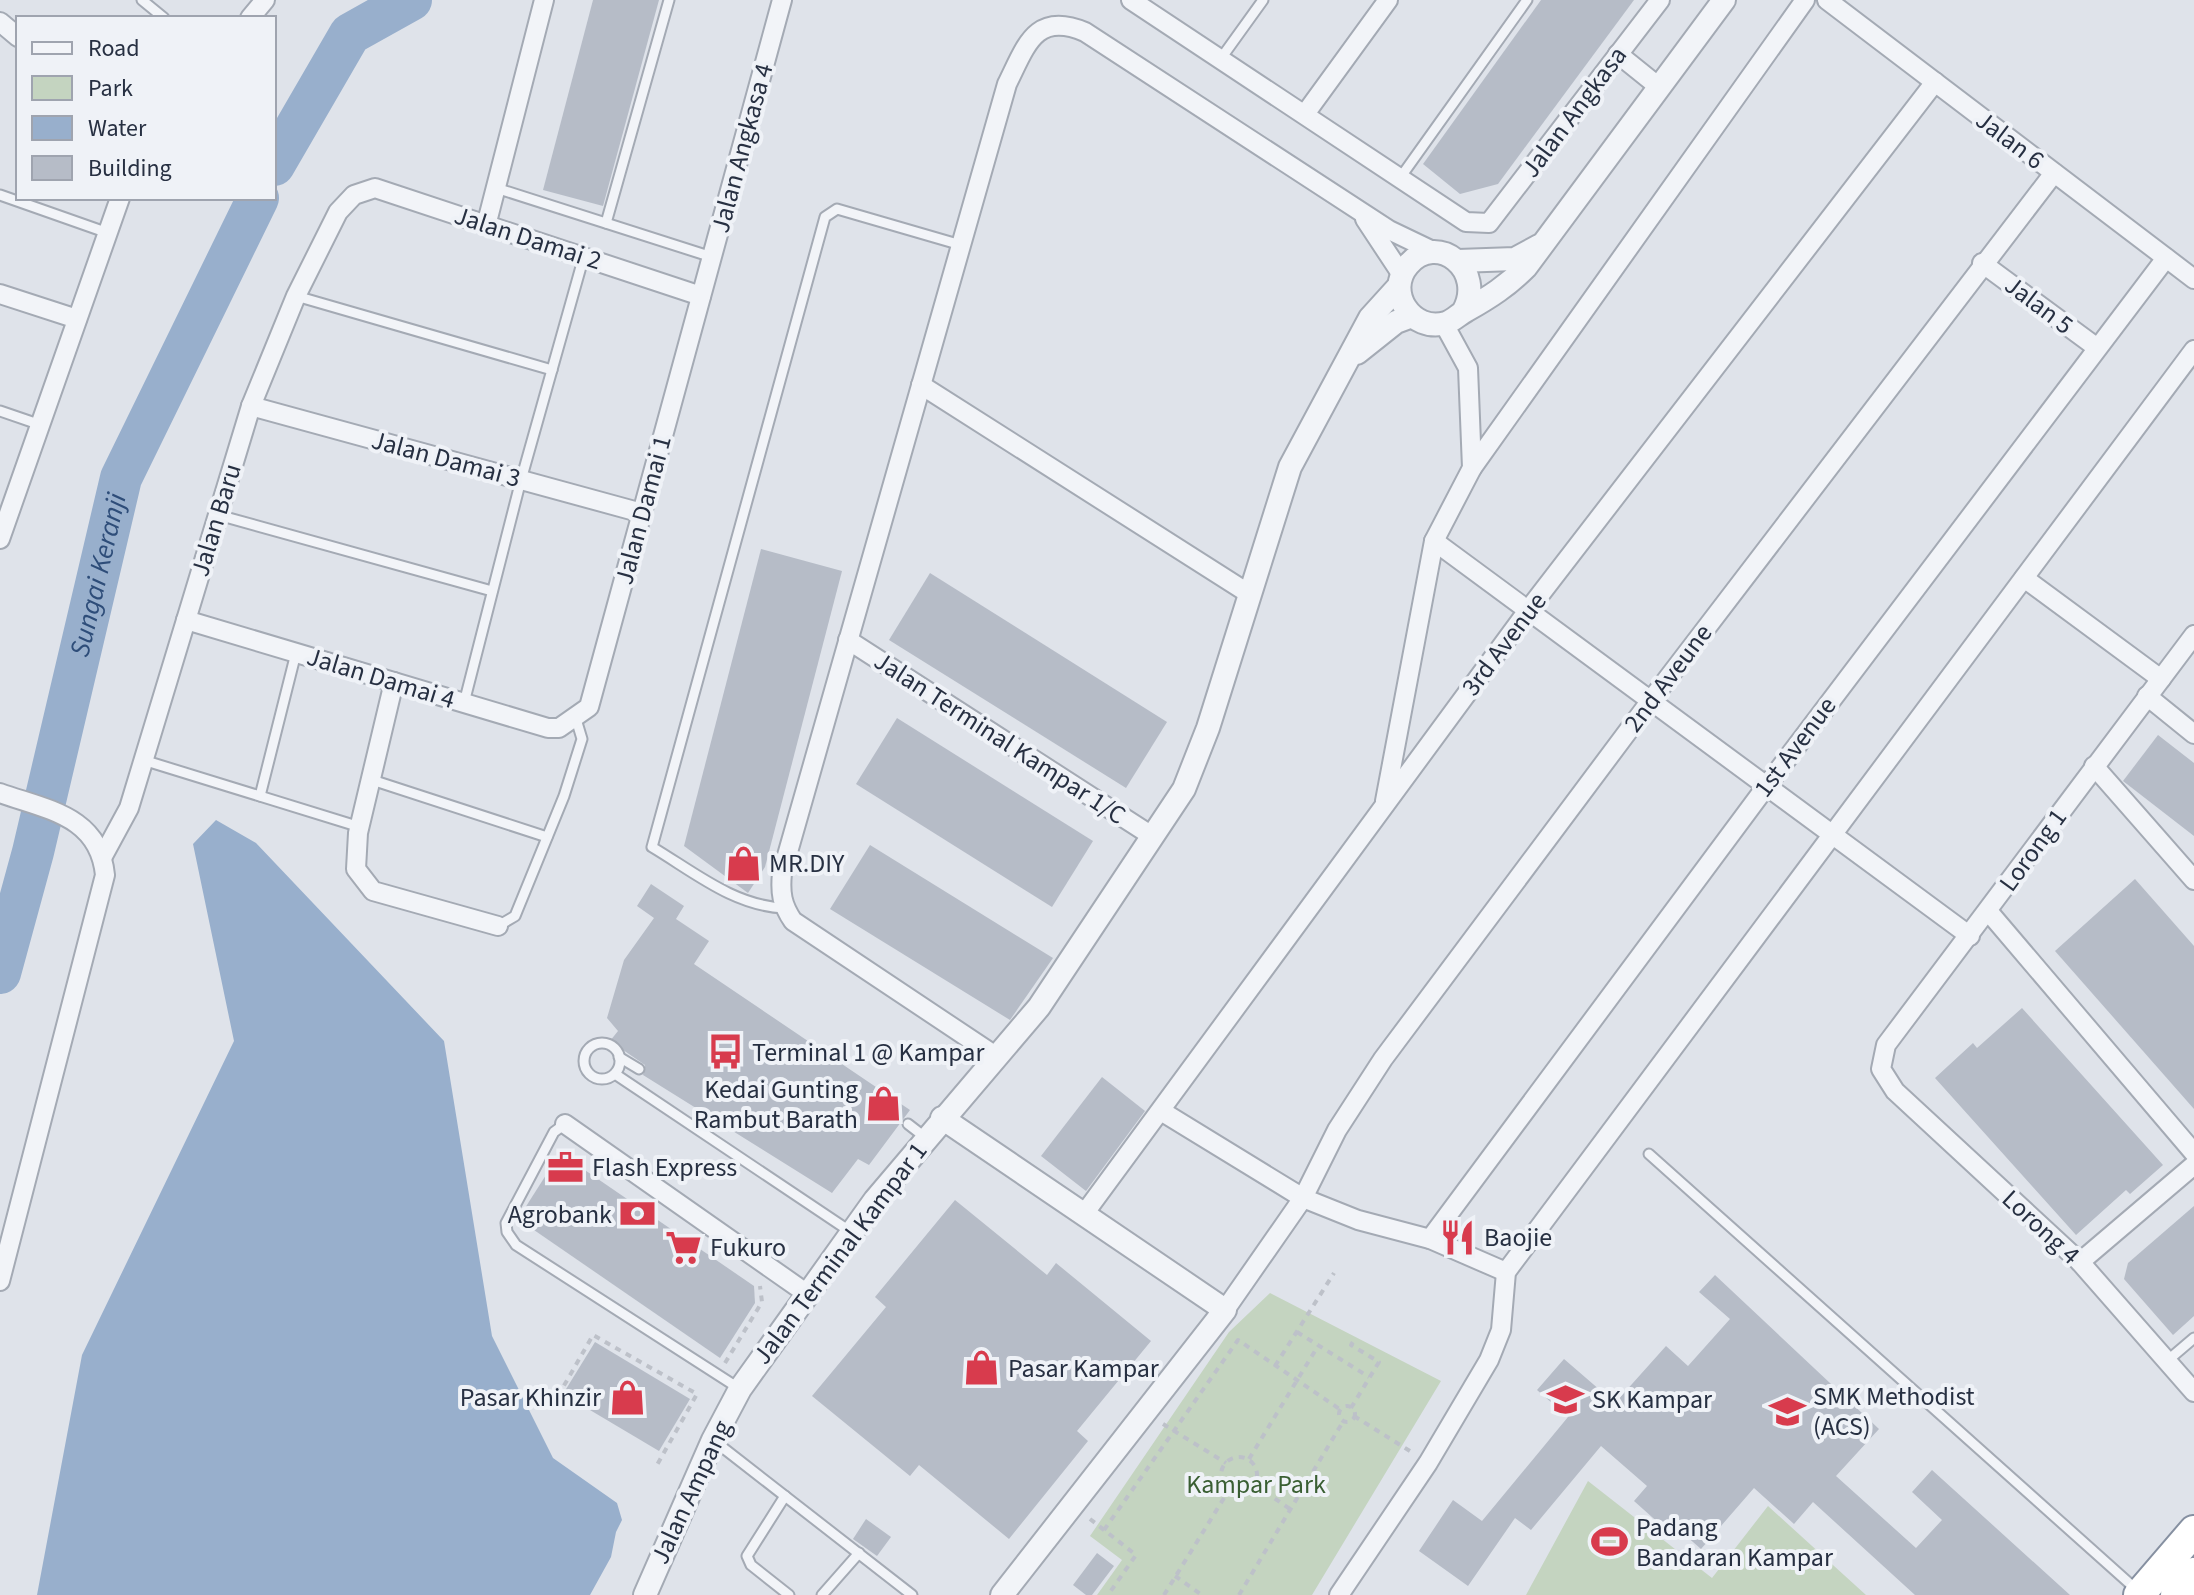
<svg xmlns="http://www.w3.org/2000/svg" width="2194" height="1595" font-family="'Source Sans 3',sans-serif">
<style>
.green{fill:#c4d4c0}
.water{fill:#98afcc}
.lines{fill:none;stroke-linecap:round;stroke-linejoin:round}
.river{stroke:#98afcc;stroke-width:42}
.building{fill:#b6bcc7}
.service-casing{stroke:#a4aab4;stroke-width:13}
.minor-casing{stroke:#a4aab4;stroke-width:22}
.tertiary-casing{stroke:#a4aab4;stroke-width:26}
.trunk-casing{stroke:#8690a1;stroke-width:34}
.path{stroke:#bdc1c9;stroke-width:4;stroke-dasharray:6 6;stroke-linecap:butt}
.service{stroke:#f2f4f8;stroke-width:9}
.minor{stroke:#f2f4f8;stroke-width:18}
.tertiary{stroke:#f2f4f8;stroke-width:22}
.trunk{stroke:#fff;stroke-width:30}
.labels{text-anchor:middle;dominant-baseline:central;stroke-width:8;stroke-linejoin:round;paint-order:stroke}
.street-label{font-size:26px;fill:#273042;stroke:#eff2f7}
.poi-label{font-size:26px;fill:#273042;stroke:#eff2f7;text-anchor:start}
.park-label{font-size:26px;fill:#3a5f33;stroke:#eff2f7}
.water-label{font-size:28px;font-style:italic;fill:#2e4d79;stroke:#eff2f7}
</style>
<rect width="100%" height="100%" fill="#dfe3ea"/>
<!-- green -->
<g class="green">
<path d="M1270,1293L1441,1381L1312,1595H1097L1122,1560L1090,1536L1229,1332Z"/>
<path d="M1588,1481L1712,1578L1768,1506L1866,1595H1526Z"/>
</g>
<!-- water -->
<path class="water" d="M216,820L256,843L444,1041L492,1336L553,1458L617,1503L622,1520L616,1532L611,1557L590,1595H37L82,1355L234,1041L193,844Z"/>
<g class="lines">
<!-- river -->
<g class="river">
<path d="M274,165L350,34L411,0"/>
<path id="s1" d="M0,973L33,852L121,478L258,198"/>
</g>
</g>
<!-- building -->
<g class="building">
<path d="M593,0H659L603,206L543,190Z"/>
<path d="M1541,0H1634L1498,184L1460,194L1423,164Z"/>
<path d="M761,549L842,571L765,867L748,893L684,846Z"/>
<path d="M930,573L1167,722L1126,788L889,640Z"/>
<path d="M897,718L1093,841L1052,907L856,784Z"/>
<path d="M2158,735L2194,763V836L2123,781Z"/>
<path d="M870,845L1053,958L1010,1020L830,909Z"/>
<path d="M2135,879L2194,946V1109L2055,951Z"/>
<path d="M651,884L684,906L676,919L709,941L694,964L910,1110L869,1165L858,1159L832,1193L643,1075L645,1065L610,1041L618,1031L607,1018L624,960L654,918L637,906Z"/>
<path d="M2022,1008L2163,1165L2130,1194L2126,1190L2076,1235L1935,1078L1973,1043L1977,1048Z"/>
<path d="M1102,1077L1145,1111L1086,1191L1041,1156Z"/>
<path d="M560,1153L754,1286L755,1303L720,1358L518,1219Z"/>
<path d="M955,1200L1047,1275L1056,1263L1151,1341L1077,1431L1088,1441L1009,1539L919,1465L910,1476L812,1396L886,1307L875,1297Z"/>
<path d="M2194,1206V1316L2173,1335L2124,1279L2128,1263Z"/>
<path d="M1715,1275L1879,1429L1836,1476L1916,1548L1942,1520L1912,1492L1932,1470L2070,1595H1915L1813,1502L1794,1524L1754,1488L1701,1549L1677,1528L1671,1534L1634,1501L1647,1486L1601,1446L1531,1530L1515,1518L1468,1586L1419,1551L1453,1500L1482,1521L1568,1417L1537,1390L1564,1359L1615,1403L1666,1346L1688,1366L1730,1319L1699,1292Z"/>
<path d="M595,1342L690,1399L659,1451L563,1394Z"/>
<path d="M866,1519L891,1537L877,1556L853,1539Z"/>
<path d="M1097,1553L1114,1566L1092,1595H1086L1073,1585Z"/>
</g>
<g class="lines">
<defs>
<g id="service">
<path d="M142,0L164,18"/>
<path d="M1222,57L1263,0"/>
<path d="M1400,178L1527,0"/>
<path d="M496,188L712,257"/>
<path d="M0,195L108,233"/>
<path d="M606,223L669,0"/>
<path d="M296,296L552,370"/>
<path d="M0,411L38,424"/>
<path d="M218,515L492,591"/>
<path d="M464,703L521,480L584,256"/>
<path d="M143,760L360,827"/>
<path d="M372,780L547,837"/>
<path d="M260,796L296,653"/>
<path d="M784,908C734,906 694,872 652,847L825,217L837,209L961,245"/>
<path d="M498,926L515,916L564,796L582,739L576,719"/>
<circle cx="602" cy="1061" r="18"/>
<path d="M619,1057L639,1069"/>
<path d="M615,1074L851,1232"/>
<path d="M565,1124L554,1132L506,1223L507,1232L516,1245L740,1389"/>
<path d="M908,1124L926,1138"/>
<path d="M1649,1154L2138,1591"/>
<path d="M2167,1361L2194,1338"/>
<path d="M713,1440L912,1595"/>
<path d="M785,1496L747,1556L751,1565L789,1595"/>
<path d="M822,1595L859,1553"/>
</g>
<g id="minor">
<path d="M1131,0L1466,222L1489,223L1660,0"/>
<path d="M1827,0L2194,279"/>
<path d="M250,18L265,0"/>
<path d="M0,22L18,37"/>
<path d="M1618,54L1659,87"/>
<path d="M1305,114L1388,0"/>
<path d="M1365,219L1402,275"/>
<path d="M487,222L544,0"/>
<path d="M1982,263L2096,347"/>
<path d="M0,294L77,319"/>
<path d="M921,385L1251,595"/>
<path d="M251,406L642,513"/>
<path d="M1472,468L1805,0"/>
<path d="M0,539L120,198"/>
<path d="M1434,541L1970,936"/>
<path d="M2024,578L2161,679"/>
<path d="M186,620L548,728H559L589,707L782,0"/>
<path d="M2194,635L1886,1045L1881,1069L1895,1091L2080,1262L2194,1392"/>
<path d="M848,640L1152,836"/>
<path d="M394,682L358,833L356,869L373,891L498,926"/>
<path d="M2147,696L2194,734"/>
<path d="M2094,766L2194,880"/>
<path d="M0,793C48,810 99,816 105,875L0,1281"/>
<path d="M1385,801L1434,541L1472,468L1468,368L1444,324"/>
<path d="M103,856L129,808L251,406L296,296L338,212L354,195L375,188L701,296"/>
<path d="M1988,911L2194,1153"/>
<path d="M997,1057L793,921C782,905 780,893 782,873L1007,84C1026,46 1035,11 1085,32L1389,230L1437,253"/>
<path d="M1161,1111L1303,1198L1358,1220L1430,1239L1506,1272"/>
<path d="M565,1124L806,1293"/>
<path d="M1084,1214L1529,609L1935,82"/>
<path d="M1430,1239L1768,784L2166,258"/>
<path d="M2080,1262L2194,1165"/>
<path d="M1225,1310L1303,1198L1337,1130L1383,1059L1652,699L2054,173"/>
<path d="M1339,1595L1428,1463L1489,1360L1501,1330L1506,1272L2194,350"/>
</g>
<g id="tertiary">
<path d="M1458,261L1515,259L1539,246"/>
<path d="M1463,312C1487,270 1437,231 1408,265C1385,292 1412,333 1446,323C1454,320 1459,314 1467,310C1490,297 1507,286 1526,267L1724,0"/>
<path d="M1357,353L1396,322L1412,316"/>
<path d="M942,1118L1225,1310L1002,1595"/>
<path d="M645,1595L713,1440L740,1389L875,1200L1039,1007L1184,789L1208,728L1290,467L1370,318L1399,286"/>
</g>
<g id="trunk">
<path d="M2139,1595L2194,1531"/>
<path d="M2176,1595L2194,1573"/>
</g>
</defs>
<!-- service casing -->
<use href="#service" class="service-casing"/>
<!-- minor casing -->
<use href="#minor" class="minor-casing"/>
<!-- tertiary casing -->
<use href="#tertiary" class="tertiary-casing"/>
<!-- trunk casing -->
<use href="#trunk" class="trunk-casing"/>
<!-- path -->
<g class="path">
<path d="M1297,1332L1369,1377"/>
<path d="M725,1363L762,1302L760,1286"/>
<path d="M1275,1366L1334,1273"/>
<path d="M558,1396L593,1335L697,1394L657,1465"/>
<circle cx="1347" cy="1414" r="8"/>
<path d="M1351,1408L1379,1362L1351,1345L1356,1337"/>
<path d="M1354,1416L1413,1453"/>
<path d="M1163,1424L1226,1463"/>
<circle cx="1239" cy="1475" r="18"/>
<path d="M1249,1459L1318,1346"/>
<path d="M1255,1485L1290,1509"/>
<path d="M1090,1519L1136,1555L1108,1595"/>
<path d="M1104,1530L1238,1340L1341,1410"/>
<path d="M1175,1576L1202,1595"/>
<path d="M1164,1595L1229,1490"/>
<path d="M1239,1595L1344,1420"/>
</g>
<!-- service -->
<use href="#service" class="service"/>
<!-- minor -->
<use href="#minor" class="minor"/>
<!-- tertiary -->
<use href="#tertiary" class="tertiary"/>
<!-- trunk -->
<use href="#trunk" class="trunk"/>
</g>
<!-- icons -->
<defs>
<symbol id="shop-bare" viewBox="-9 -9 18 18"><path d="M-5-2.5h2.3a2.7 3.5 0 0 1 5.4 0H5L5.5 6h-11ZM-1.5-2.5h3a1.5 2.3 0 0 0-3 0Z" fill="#d83b4d" stroke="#eff2f7" stroke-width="2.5" paint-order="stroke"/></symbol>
<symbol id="bus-bare" viewBox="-9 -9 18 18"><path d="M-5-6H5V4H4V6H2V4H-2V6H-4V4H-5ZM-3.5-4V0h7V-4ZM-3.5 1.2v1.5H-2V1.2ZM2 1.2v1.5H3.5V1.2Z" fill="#d83b4d" stroke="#eff2f7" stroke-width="2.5" paint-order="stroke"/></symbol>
<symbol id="office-bare" viewBox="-9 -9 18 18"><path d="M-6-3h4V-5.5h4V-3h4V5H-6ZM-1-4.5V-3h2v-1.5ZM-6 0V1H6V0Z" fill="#d83b4d" stroke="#eff2f7" stroke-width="2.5" paint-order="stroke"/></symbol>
<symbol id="bank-bare" viewBox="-9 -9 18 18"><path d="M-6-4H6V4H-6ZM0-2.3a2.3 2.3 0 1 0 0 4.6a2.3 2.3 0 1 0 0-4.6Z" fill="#d83b4d" stroke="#eff2f7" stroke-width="2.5" paint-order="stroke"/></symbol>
<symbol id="restaurant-bare" viewBox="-9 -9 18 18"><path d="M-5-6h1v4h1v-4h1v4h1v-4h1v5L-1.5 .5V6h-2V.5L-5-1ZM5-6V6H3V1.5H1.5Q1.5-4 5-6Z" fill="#d83b4d" stroke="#eff2f7" stroke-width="2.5" paint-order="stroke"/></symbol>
<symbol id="supermarket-bare" viewBox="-9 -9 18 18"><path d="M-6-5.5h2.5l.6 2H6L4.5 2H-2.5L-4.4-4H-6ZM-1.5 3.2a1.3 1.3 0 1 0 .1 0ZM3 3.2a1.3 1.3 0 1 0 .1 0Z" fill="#d83b4d" stroke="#eff2f7" stroke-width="2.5" paint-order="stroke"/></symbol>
<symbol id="school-bare" viewBox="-9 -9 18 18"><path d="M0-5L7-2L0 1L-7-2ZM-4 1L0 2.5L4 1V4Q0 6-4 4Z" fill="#d83b4d" stroke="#eff2f7" stroke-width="2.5" paint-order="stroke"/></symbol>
<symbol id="stadium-bare" viewBox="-9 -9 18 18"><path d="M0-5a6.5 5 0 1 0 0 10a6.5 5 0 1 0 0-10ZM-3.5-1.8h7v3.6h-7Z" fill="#d83b4d" stroke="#eff2f7" stroke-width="2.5" paint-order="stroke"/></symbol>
</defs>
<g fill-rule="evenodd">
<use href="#shop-bare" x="718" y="838" width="51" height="51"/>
<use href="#bus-bare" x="700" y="1026" width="51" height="51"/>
<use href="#shop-bare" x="858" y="1078" width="51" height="51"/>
<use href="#office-bare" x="540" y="1142" width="51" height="51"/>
<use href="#bank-bare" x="612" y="1188" width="51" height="51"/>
<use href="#restaurant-bare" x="1432" y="1212" width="51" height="51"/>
<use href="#supermarket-bare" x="658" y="1222" width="51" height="51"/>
<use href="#shop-bare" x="956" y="1342" width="51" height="51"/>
<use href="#shop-bare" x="602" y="1372" width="51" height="51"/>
<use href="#school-bare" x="1540" y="1374" width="51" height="51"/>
<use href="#school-bare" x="1762" y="1386" width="51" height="51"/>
<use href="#stadium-bare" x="1584" y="1516" width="51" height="51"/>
</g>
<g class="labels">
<!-- street labels -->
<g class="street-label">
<text transform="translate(1574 112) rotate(-53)">Jalan Angkasa</text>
<text transform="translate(2010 140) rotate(37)">Jalan 6</text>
<text transform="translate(742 148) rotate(-75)">Jalan Angkasa 4</text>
<text transform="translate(528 238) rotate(18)">Jalan Damai 2</text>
<text transform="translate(2039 305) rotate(37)">Jalan 5</text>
<text transform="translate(446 459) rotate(15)">Jalan Damai 3</text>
<text transform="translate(643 510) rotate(-75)">Jalan Damai 1</text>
<text transform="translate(216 520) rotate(-73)">Jalan Baru</text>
<text transform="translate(1504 644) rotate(-53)">3rd Avenue</text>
<text transform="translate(381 678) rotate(17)">Jalan Damai 4</text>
<text transform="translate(1668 678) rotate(-53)">2nd Aveune</text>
<text transform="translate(1000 738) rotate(33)">Jalan Terminal Kampar 1/C</text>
<text transform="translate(1795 747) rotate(-53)">1st Avenue</text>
<text transform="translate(2033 850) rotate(-54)">Lorong 1</text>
<text transform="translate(2041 1227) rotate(43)">Lorong 4</text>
<text transform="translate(840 1253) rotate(-53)">Jalan Terminal Kampar 1</text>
<text transform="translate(691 1492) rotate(-65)">Jalan Ampang</text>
</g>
<!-- poi labels -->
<g class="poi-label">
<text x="769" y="863">MR.DIY</text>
<text x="752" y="1052">Terminal 1 @ Kampar</text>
<text x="858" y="1089" text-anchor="end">Kedai Gunting<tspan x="858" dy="30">Rambut Barath</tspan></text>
<text x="592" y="1167">Flash Express</text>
<text x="612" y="1214" text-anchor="end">Agrobank</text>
<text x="1484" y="1237">Baojie</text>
<text x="710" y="1247">Fukuro</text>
<text x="1008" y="1368">Pasar Kampar</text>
<text x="1813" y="1396">SMK Methodist<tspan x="1813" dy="30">(ACS)</tspan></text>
<text x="601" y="1397" text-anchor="end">Pasar Khinzir</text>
<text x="1592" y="1399">SK Kampar</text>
<text x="1636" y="1527">Padang<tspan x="1636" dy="30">Bandaran Kampar</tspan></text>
</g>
<!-- park labels -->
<g class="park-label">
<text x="1256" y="1484">Kampar Park</text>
</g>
<!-- water labels -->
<g class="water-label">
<text stroke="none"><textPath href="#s1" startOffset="410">Sungai Keranji</textPath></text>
</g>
</g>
<!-- legend -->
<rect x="16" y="16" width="260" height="184" fill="#eff2f7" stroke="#9fa4af" stroke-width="2"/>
<rect x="32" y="42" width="40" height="12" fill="#f2f4f8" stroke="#9fa4af" stroke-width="2"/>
<text x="88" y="56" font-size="24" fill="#273042">Road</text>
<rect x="32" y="76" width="40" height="24" fill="#c4d4c0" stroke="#9fa4af" stroke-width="2"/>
<text x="88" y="96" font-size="24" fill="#273042">Park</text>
<rect x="32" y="116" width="40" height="24" fill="#98afcc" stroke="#9fa4af" stroke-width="2"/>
<text x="88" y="136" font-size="24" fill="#273042">Water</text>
<rect x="32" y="156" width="40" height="24" fill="#b6bcc7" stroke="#9fa4af" stroke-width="2"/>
<text x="88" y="176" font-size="24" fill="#273042">Building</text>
</svg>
